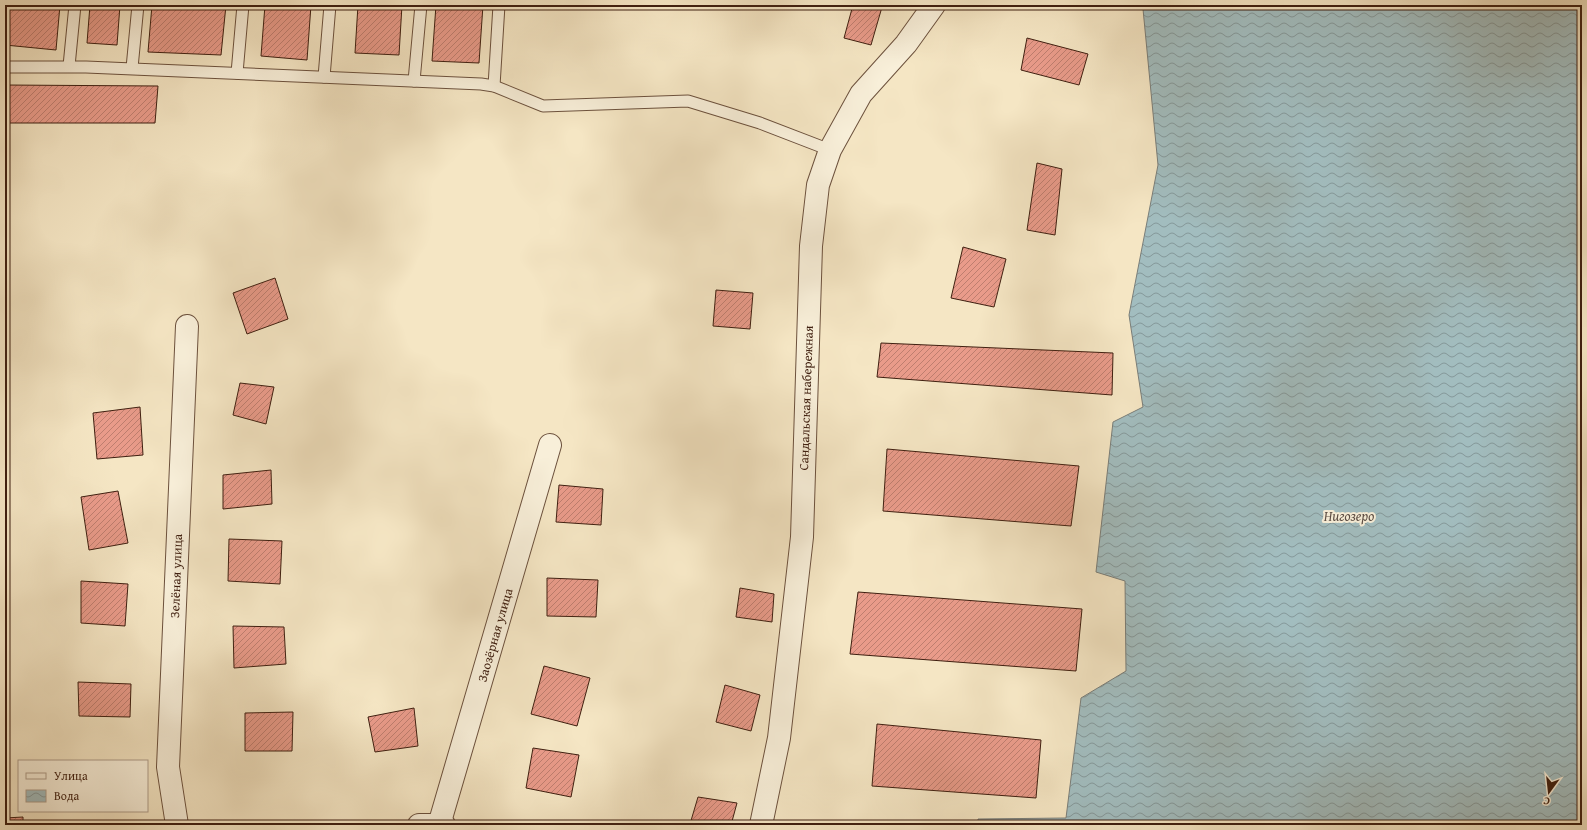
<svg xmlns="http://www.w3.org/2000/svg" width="1587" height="830" font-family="'Gentium Book Plus',serif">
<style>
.water{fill:url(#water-waves);stroke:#7a7e79}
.building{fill:url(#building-hatch);stroke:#3f1f10}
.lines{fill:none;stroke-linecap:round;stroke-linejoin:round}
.lane-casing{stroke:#6c513d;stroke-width:13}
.street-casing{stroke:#6c513d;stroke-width:24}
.lane{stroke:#f8efd9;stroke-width:11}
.street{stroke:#f8efd9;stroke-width:22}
.labels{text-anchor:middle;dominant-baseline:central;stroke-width:4;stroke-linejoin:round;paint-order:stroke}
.street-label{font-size:13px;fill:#3f1f10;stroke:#f8efd9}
.water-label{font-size:14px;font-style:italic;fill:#5d4e45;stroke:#f8efd9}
</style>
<defs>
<pattern id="water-waves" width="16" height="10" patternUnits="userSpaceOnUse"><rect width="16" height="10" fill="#a2bdbf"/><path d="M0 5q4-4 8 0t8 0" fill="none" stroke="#85999a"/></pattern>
<pattern id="building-hatch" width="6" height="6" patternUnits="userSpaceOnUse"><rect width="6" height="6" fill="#e99b8a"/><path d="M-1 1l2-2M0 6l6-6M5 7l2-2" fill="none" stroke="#be7e6f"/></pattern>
</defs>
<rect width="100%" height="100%" fill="#f5e6c4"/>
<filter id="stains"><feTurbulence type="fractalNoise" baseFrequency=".005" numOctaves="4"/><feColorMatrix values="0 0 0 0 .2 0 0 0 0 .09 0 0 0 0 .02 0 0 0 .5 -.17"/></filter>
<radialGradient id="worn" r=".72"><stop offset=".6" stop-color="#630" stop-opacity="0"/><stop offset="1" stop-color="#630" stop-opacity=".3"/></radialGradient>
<!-- water -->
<path class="water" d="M1146,5H1582V825H978V819L1066,818L1081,698L1126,671L1125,581L1096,572L1113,422L1143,407L1129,315L1158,165L1143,9Z"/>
<!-- building -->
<g class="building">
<path d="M5,5H60L56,50L5,45Z"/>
<path d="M90,5H120L117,45L87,43Z"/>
<path d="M152,5H226L221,55L148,52Z"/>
<path d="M265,5H311L307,60L261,56Z"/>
<path d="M358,5H402L399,55L355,53Z"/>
<path d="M436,5H483L479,63L432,61Z"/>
<path d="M853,5H876L882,7L871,45L844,38Z"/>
<path d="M1027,38L1088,54L1079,85L1021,70Z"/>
<path d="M5,85L158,86L155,123H5Z"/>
<path d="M1037,163L1062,169L1055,235L1027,230Z"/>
<path d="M963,247L1006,259L994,307L951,298Z"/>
<path d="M275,278L288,319L247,334L233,293Z"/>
<path d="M716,290L753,293L750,329L713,326Z"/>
<path d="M881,343L1113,353L1112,395L877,377Z"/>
<path d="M240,383L274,387L266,424L233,415Z"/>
<path d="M140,407L143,455L97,459L93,413Z"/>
<path d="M887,449L1079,466L1071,526L883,511Z"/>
<path d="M271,470L272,504L223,509V475Z"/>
<path d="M559,485L603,489L601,525L556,522Z"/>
<path d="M118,491L128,543L89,550L81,497Z"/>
<path d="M229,539L282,541L280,584L228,581Z"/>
<path d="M547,578L598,580L596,617L547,616Z"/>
<path d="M81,581L128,584L125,626L81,623Z"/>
<path d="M740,588L774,594L772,622L736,617Z"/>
<path d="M858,592L1082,609L1076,671L850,654Z"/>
<path d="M233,626L284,627L286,664L234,668Z"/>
<path d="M544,666L590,678L577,726L531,714Z"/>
<path d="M78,682L131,684L130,717L79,716Z"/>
<path d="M725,685L760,695L751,731L716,722Z"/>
<path d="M414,708L418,746L375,752L368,717Z"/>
<path d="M293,712L292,751H245V713Z"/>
<path d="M877,724L1041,740L1036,798L872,786Z"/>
<path d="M533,748L579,755L571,797L526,788Z"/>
<path d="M698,797L737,803L731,825L690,824Z"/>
<path d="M23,817V825H5V818Z"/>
</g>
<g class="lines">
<defs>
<g id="lane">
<path d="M69,66L75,5"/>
<path d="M5,67H86L481,84L494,86L543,106L688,101L760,123L830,150"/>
<path d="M132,68L138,5"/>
<path d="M237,73L243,5"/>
<path d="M324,77L330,5"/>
<path d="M414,81L421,5"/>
<path d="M494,86L499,5"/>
</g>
<g id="street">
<path d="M177,825L168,767L187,326"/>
<path d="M419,825H444"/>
<path d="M439,825L550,445"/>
<path d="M761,825L779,738L802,537L811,246L818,185L830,150L861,94L906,44L934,5"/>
</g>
</defs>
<!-- lane casing -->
<use href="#lane" class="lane-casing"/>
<!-- street casing -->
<use href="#street" class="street-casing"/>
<!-- lane -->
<use href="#lane" class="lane"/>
<!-- street -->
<use href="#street" class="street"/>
</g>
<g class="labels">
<!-- street labels -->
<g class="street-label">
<text transform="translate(806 398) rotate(-88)">Сандальская набережная</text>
<text transform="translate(176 576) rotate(-88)">Зелёная улица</text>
<text transform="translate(495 635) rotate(-74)">Заозёрная улица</text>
</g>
<!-- water labels -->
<g class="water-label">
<text x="1349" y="516">Нигозеро</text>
</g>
</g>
<!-- margin -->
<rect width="1587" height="830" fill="none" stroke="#f5e6c4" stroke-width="20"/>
<rect x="6" y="6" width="1575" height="818" fill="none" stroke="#3f1f10" stroke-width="2"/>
<rect x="10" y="10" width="1567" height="810" fill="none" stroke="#3f1f10"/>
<!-- legend -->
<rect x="18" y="760" width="130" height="52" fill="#f8efd9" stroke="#ae9c89"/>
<rect x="26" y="773" width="20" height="6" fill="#f8efd9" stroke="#ae9c89"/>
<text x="54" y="780" font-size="12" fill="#3f1f10">Улица</text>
<rect x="26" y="790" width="20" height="12" fill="url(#water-waves)" stroke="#ae9c89"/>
<text x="54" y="800" font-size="12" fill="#3f1f10">Вода</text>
<!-- north arrow -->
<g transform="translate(1549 792) rotate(195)" stroke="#f8efd9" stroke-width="3" paint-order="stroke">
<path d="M0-3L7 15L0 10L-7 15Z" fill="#3f1f10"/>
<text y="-6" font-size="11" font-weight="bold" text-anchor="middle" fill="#3f1f10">С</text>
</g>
<rect width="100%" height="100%" filter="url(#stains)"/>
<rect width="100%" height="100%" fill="url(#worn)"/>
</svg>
